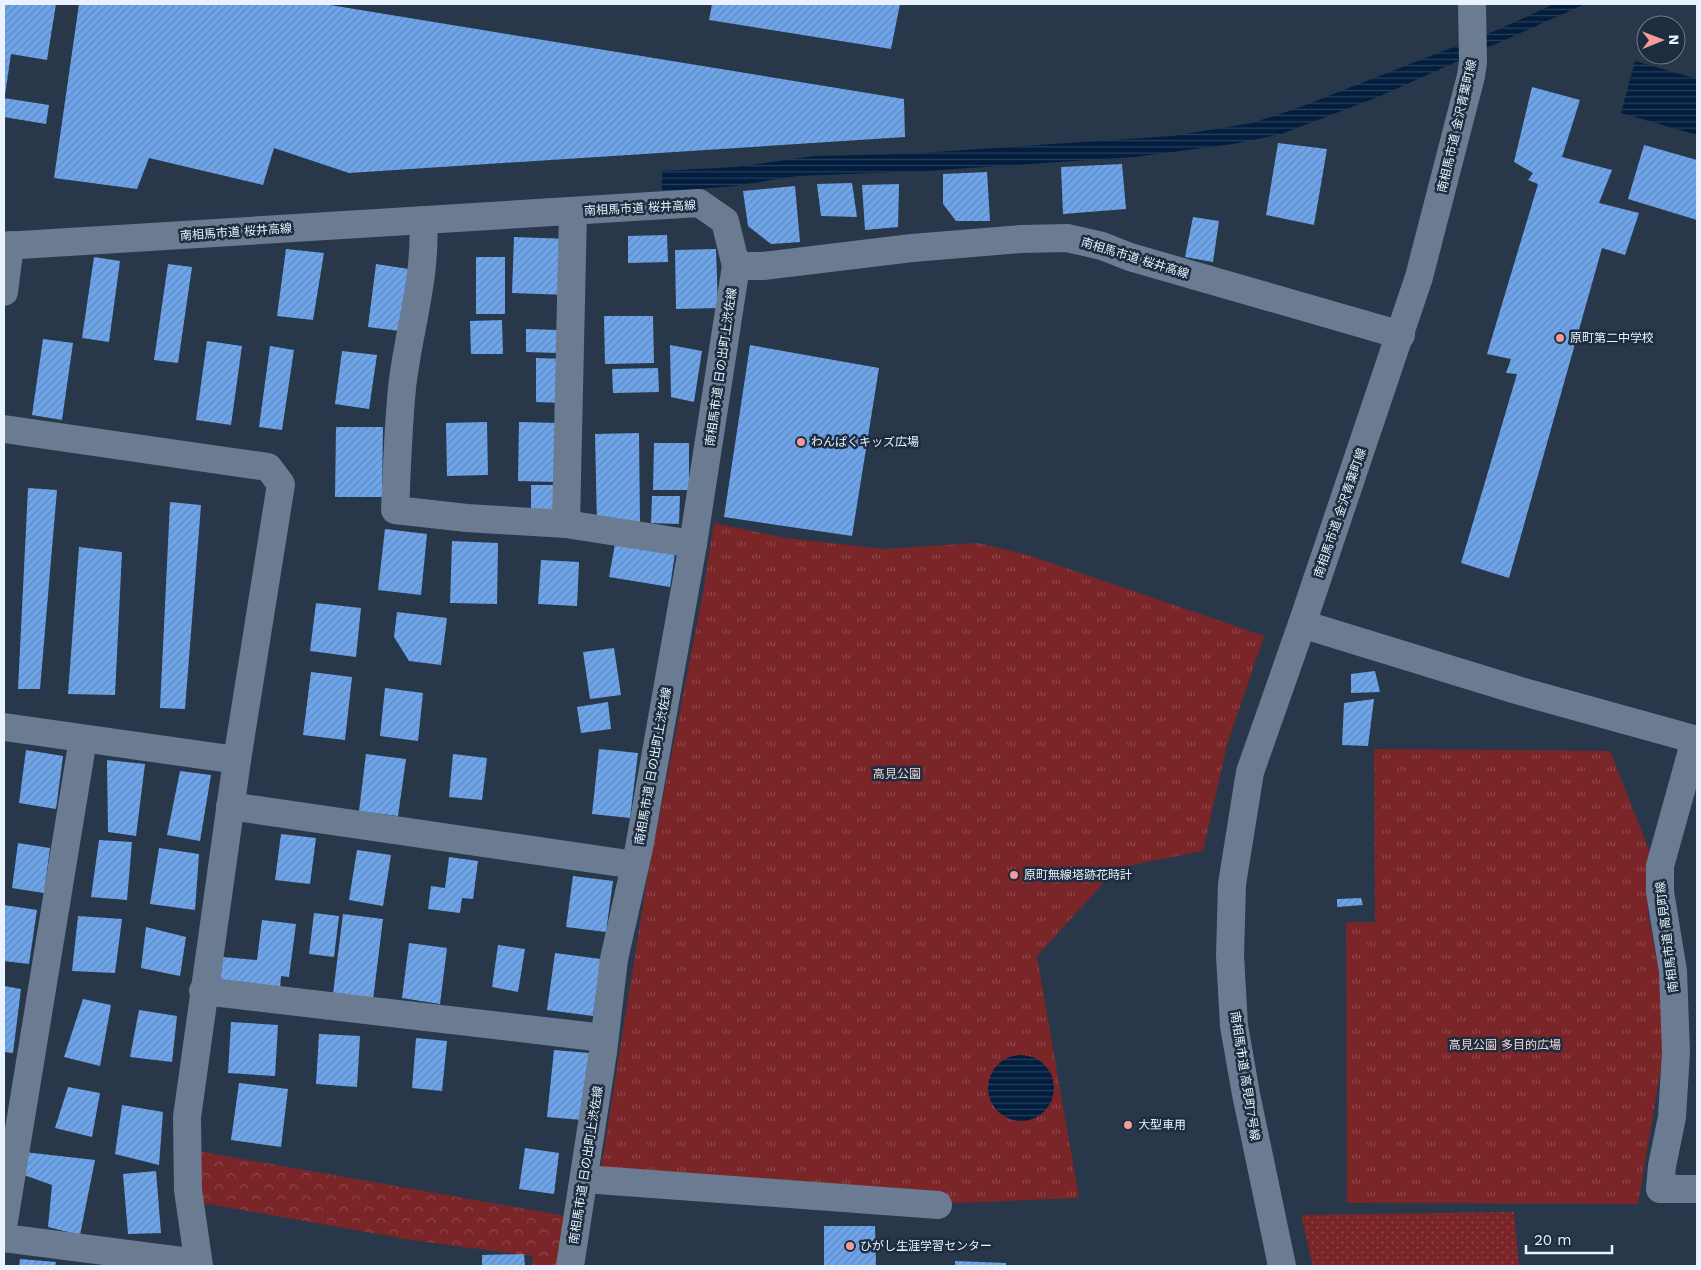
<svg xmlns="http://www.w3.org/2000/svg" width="1701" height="1270" font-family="'Work Sans','Noto Sans JP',sans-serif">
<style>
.grass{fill:url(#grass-dots)}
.forest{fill:url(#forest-crowns)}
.park{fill:url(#park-tufts)}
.water{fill:url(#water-rules)}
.building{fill:url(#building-hatch)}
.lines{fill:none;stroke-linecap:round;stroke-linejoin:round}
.minor{stroke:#6b7c92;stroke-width:28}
.poi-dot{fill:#f59b98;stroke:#1e2c3f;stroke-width:2}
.labels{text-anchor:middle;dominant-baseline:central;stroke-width:5;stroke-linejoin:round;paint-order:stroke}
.street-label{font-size:12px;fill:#e9f3ff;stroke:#1e2c3f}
.poi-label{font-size:12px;fill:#e9f3ff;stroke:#1e2c3f;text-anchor:start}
.park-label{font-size:12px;fill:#f1d7d5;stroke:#1e2c3f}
</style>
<defs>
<pattern id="grass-dots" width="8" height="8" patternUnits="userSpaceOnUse" patternTransform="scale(1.25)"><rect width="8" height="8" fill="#7a2629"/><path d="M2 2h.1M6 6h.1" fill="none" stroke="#8d4649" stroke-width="1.8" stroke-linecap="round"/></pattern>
<pattern id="forest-crowns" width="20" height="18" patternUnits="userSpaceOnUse" patternTransform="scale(1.25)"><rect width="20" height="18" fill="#7a2629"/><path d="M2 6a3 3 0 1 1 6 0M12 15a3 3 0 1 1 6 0" fill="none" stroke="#8d4649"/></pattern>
<pattern id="park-tufts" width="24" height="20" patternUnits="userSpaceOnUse" patternTransform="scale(1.25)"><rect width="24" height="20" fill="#7a2629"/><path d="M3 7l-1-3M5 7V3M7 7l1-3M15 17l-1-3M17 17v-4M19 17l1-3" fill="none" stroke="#8d4649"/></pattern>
<pattern id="water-rules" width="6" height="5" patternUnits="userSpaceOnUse" patternTransform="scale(1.25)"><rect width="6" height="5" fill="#021d3e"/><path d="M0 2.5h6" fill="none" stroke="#273e5b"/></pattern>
<pattern id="building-hatch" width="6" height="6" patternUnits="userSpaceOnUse" patternTransform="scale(1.25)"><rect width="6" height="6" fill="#6ea5ea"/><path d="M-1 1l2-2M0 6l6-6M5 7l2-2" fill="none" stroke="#6289bb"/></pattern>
</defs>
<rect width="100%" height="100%" fill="#28374a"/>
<!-- grass -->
<path class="grass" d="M1514,1212L1519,1266H1313L1301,1215Z"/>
<!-- forest -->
<path class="forest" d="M197,1151L566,1216L558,1266H532L533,1256L411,1240L203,1203Z"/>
<!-- park -->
<g class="park">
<path d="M714,523L786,538L883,549L978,543L1031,556L1264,636L1227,745L1203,851L1117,868L1037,956L1079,1198L957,1203L601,1169L647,880L703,593Z"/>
<path d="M1374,749L1610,751L1651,855L1646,881L1648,915L1662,986L1663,1056L1638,1204L1347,1203L1346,922H1375Z"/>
</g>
<!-- water -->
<g class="water">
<path d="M1554,4H1585L1378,97L1281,134L1233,144L1134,157L927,171L797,176L734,186L662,192V171L735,167L815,156L906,154L1172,136L1252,123L1295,109L1497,30Z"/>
<path d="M1635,61L1697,79V135L1621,113Z"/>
<circle cx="1021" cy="1088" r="33"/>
</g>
<!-- building -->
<g class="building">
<path d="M4,4H56L47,60L11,54L5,95Z"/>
<path d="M79,4H324L904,99L905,137L349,173L274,148L263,185L149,158L137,189L54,178Z"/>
<path d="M712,4H900L891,49L709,20Z"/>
<path d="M1532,87L1580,100L1562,157L1612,170L1599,203L1639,213L1625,255L1602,248L1509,578L1461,563L1517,374L1506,373L1511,359L1487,354L1538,184L1528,180L1533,173L1514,162Z"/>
<path d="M4,98L49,105L46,124L4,117Z"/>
<path d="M1278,143L1327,149L1314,225L1266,215Z"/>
<path d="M1644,145L1697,160V220L1628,199Z"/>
<path d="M1122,164L1126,209L1063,214L1061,167Z"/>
<path d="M987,172L990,221H956L943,204V174Z"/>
<path d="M852,183L857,217L821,216L817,184Z"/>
<path d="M899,184L898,227L865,230L862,185Z"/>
<path d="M795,186L800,242L771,244L748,226L743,191Z"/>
<path d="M1193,217L1219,221L1213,262L1185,257Z"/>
<path d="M667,235L668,262L628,263V236Z"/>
<path d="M514,237L570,239L568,295L512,293Z"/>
<path d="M286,249L324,253L313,320L277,316Z"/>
<path d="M716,249L718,308L676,309L675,250Z"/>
<path d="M94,257L120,261L109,342L82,338Z"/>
<rect x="476" y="257" width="29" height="57"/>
<path d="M168,264L192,267L178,363L154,360Z"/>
<path d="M376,264L409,269L400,331L368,327Z"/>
<path d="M604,316H653L654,363L605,364Z"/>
<path d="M502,320L503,354H471L470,321Z"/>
<path d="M526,329L558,330V353L526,352Z"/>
<path d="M43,339L73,343L62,420L32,415Z"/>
<path d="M207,341L242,346L231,425L196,420Z"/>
<path d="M670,345L702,351L694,402L671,397Z"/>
<path d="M750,345L879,368L852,536L724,517Z"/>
<path d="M270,346L294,350L282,430L259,427Z"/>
<path d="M342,351L377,355L369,409L335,404Z"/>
<path d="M536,358L565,359L564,403L536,402Z"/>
<path d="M658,368L659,392L613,393L612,369Z"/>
<path d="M487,422L488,475L447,476L446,423Z"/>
<path d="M519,422L559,423V482L518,481Z"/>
<path d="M336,427H383L382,497H335Z"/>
<path d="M639,433L640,524L597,525L595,434Z"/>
<path d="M654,443H689V490H653Z"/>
<rect x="531" y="485" width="27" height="27"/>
<path d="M28,488L57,490L40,689H18Z"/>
<path d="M652,496H680L679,524L651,523Z"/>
<path d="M170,502L201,505L185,709L160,708Z"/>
<path d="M385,529L427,534L421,595L378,590Z"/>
<path d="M452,541L498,543L497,604L450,603Z"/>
<path d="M615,544L675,553L670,587L609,577Z"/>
<path d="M79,547L122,552L115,695L68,694Z"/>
<path d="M541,560L579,562L577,606L538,604Z"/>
<path d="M316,603L361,608L356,657L310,651Z"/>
<path d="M397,612L447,618L441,665L409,661L394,637Z"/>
<path d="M614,648L621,695L590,699L583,652Z"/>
<path d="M1375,671L1380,692L1351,693V674Z"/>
<path d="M311,672L352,677L345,740L303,735Z"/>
<path d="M385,688L423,693L418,741L380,736Z"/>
<path d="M1374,699L1368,746L1342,745L1344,703Z"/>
<path d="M608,702L611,729L581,733L577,707Z"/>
<path d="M599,749L638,753L630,818L592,814Z"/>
<path d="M26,750L63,756L56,809L19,803Z"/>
<path d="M366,754L406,759L398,816L359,811Z"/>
<path d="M453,754L487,758L482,800L449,797Z"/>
<path d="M107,760L145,764L136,836L108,832Z"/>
<path d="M180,771L211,775L200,841L167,835Z"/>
<path d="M281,834L316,838L310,884L275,880Z"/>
<path d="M99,840L132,842L127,900L91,897Z"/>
<path d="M18,843L50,848L44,893L12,888Z"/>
<path d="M159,848L199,854L195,910L150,904Z"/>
<path d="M357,850L391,855L383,906L349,900Z"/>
<path d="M449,857L478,861L473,899L462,898L460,913L428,909L431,886L445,888Z"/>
<path d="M573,876L613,881L606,932L566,927Z"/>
<path d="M1361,898L1363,905L1337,907V899Z"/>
<path d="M4,905L37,910L29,964L4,961Z"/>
<path d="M314,913L339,916L334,957L309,954Z"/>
<path d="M343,914L383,919L373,1000L333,994Z"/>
<path d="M78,916L122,919L115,973L72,971Z"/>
<path d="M262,920L296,924L289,977L281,976L280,989L220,982L223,957L257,960Z"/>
<path d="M146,927L186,937L180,976L141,968Z"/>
<path d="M409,943L447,948L440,1004L402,998Z"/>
<path d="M498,945L525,949L518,992L492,987Z"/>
<path d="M555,953L601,959L593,1016L547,1010Z"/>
<path d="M4,986L21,989L13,1053L4,1052Z"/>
<path d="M83,999L111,1005L100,1066L64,1057Z"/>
<path d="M139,1010L177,1016L172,1062L130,1057Z"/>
<path d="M231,1022L278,1025L275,1076L228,1073Z"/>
<path d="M319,1034L360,1036L357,1087L316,1084Z"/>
<path d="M416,1038L447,1041L442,1091L412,1088Z"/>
<path d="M554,1050L589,1053L582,1120L547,1117Z"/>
<path d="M239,1083L288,1089L281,1147L231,1140Z"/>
<path d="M68,1087L100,1093L92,1137L55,1128Z"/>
<path d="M122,1105L163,1112L159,1165L115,1154Z"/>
<path d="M525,1148L559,1153L554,1194L519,1189Z"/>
<path d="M24,1152L95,1160L80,1235L48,1227L52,1185L21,1174Z"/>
<path d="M156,1171L161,1233L128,1234L123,1174Z"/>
<path d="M824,1226H875L876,1266H824Z"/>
<path d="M524,1254L525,1266H482V1255Z"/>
<path d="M20,1259L56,1262L55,1266H19Z"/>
<path d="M955,1261L1006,1263V1266H955Z"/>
</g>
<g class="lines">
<!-- minor -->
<g class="minor">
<path d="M1472,4L1473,62L1471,76L1419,277L1302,624L1520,691L1697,740"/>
<path d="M423,220C427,277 408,332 402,388C398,428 397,470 395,510L467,518L566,524L693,544"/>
<path d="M4,246L699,203L725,221L736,266H763L912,248L1021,239L1067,238L1102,246L1130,257L1401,335"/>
<path d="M4,292L10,245"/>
<path d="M4,429L268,467L281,484L237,760L187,1117L188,1190L199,1266"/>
<path d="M566,524L573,211"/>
<path d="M4,727L237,760"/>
<path d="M1695,740L1660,866V892L1673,971L1676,1052L1672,1117L1662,1166L1660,1189H1697"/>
<path d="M230,806L635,865"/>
<path d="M203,991L604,1038"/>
<path d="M584,1179L938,1205"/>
<path d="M4,1221L83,739"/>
<path d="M4,1238L197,1263"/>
<path d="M570,1266L603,1052L614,959L639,848L693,544L736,266"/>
<path d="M1282,1266L1246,1094L1234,1026L1230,955L1232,884L1250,772L1302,624"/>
</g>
</g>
<!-- markers -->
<g class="poi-dot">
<circle cx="1560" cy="338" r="5"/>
<circle cx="801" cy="442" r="5"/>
<circle cx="1014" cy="875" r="5"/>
<circle cx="1128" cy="1125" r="5"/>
<circle cx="850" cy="1246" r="5"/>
</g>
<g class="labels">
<!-- street labels -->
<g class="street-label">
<text transform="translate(1457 126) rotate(-77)">南相馬市道 金沢青葉町線</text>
<text transform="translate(640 208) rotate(-3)">南相馬市道 桜井高線</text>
<text transform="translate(236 232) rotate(-4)">南相馬市道 桜井高線</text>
<text transform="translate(1135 258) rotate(17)">南相馬市道 桜井高線</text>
<text transform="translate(721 367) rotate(-82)">南相馬市道 日の出町上渋佐線</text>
<text transform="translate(1340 513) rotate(-71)">南相馬市道 金沢青葉町線</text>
<text transform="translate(653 766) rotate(-80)">南相馬市道 日の出町上渋佐線</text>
<text transform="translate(1667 937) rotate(-97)">南相馬市道 高見町線</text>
<text transform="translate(1245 1076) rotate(81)">南相馬市道 高見町7号線</text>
<text transform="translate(586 1165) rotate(-81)">南相馬市道 日の出町上渋佐線</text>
</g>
<!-- poi labels -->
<g class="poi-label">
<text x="1570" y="338">原町第二中学校</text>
<text x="811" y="442">わんぱくキッズ広場</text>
<text x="1024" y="875">原町無線塔跡花時計</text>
<text x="1138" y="1125">大型車用</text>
<text x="860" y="1246">ひがし生涯学習センター</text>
</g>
<!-- park labels -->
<g class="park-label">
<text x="897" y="774">高見公園</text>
<text x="1505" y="1045">高見公園 多目的広場</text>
</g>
</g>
<!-- border -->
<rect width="1701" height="1270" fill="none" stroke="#e9f3ff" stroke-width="10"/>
<!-- north arrow -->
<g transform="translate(1661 40) rotate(89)"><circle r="24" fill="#1e2c3f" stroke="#6f7c8c"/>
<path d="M0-4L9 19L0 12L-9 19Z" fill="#f59b98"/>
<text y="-8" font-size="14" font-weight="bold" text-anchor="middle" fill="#e9f3ff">N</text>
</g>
<!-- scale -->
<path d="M1526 1245v8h86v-8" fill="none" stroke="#e9f3ff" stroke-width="2.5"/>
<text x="1534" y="1245" font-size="15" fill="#e9f3ff" stroke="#1e2c3f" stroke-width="4" paint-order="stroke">20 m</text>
</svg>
